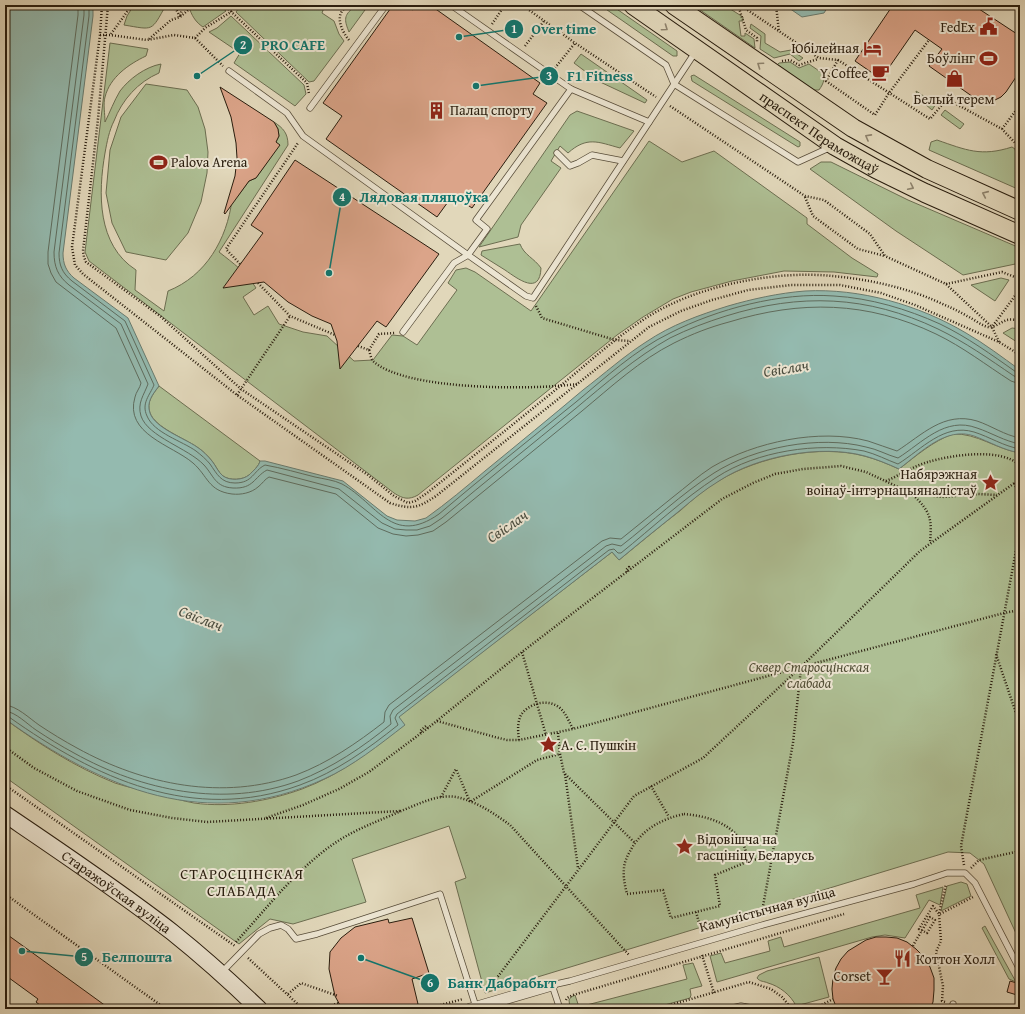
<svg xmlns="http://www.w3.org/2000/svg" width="1025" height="1014" font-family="'Gentium Book Plus',serif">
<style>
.green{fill:#aebf94;stroke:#6c6e51}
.water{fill:#94baaf;stroke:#697b6f}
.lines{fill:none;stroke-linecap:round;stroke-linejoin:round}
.shore{stroke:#5e6c5e;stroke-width:1}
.building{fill:#dba489;stroke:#291d0e}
.service-casing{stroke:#574c39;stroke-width:7}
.minor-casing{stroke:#574c39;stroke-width:12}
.secondary-casing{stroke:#291d0e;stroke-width:18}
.primary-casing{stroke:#291d0e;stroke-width:20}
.path{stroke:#291d0e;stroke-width:2.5;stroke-dasharray:1 2;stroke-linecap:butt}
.service{stroke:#ece5d2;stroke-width:5.5}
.minor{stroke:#ece5d2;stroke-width:11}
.secondary{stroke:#ece5d2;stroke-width:16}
.primary{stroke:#e1d7ba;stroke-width:18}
.oneway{stroke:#8e836d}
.labels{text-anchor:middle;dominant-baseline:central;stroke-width:4;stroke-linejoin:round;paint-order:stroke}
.poi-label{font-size:14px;fill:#291d0e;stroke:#ece5d2;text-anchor:end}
.street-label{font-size:14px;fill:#291d0e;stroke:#ece5d2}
.park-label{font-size:14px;font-style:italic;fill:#514e36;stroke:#ece5d2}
.water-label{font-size:15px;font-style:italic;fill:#494c3e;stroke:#ece5d2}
.neighbourhood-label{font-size:15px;letter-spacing:1px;fill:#291d0e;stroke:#ece5d2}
.leader{fill:none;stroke:#0f766e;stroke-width:1.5}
.callout-dot{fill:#0f766e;stroke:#ece5d2;stroke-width:1.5}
.mark-label{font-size:12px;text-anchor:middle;font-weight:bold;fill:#fff}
.callout-label{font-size:15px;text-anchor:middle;font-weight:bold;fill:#0f766e;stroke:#ece5d2;stroke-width:4;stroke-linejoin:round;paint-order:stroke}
</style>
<rect width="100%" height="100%" fill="#e1d7ba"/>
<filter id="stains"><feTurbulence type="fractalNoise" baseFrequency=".005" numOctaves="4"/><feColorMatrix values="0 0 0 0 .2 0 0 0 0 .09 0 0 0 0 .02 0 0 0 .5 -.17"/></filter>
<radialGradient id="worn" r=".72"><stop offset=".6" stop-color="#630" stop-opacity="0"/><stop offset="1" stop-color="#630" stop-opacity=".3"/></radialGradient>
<!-- green -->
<g class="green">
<path d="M134,5H166C151,32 154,30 124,25L127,16Z"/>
<path d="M198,5H219L226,11L203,27C197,23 193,18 190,10Z"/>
<path d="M241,5H325L322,13L334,21L339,34L344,41L314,81L309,82L236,12Z"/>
<path d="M600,5H611L677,51V56H673Z"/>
<path d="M693,5H724L743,17V21H739L741,36H745V33L754,39L755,48Z"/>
<path d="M358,8L365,10L349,32C345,22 343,16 352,9Z"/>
<path d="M231,16L304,85L306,94L295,106L234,63L240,53L209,32L217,28Z"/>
<path d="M751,24L765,34V43L780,52L791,50L803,58L799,61L790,54L774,58L760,49L761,36L750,28Z"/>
<path d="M110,43L148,49L146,56C129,64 110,77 105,97C103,104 105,114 105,122C110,112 114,101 120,91C129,79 145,67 161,64L159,73C138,82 122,100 114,121C109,131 107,142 105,153C98,193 97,245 136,270L135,290L164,311L168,291C206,276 227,239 232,200L237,197L249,181L256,178L279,145L276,142L279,136L278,129L274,122C283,128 288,133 288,145L219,252C233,263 247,273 256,288L243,297L254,315L268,306L279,324L303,332L327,336L354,361L373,360L392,335L403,336L417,345L457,290L448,283L456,270L466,268L475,272L531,311L649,141L682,162L714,151L807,218V224L852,258L878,274L877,277L834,272L784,271L732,281L691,292L673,299L643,317L617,335L418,495C409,500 403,499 394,493L89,261L85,252Z"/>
<path d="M581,54L647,100L645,103L598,81L574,63Z"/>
<path d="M790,62L799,68L809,64C820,72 830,75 819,90H814L777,65L779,63Z"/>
<path d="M694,75L800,142V146L798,147L692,81L691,76Z"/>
<path d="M146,84L187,90L198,107L205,129L208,152L207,173L201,202L188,233L166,260L126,252L112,223L106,193L110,150L121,117Z"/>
<path d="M916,91L936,104L932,110L918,98Z"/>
<path d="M945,110L964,124L960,129L941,115Z"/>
<path d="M577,111L634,131L620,148C598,142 587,136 568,153L560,146L551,161L561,168L521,225L518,237L479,247L570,115Z"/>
<path d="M937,140C966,150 981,157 1012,147L1015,149L1020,170V190L929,150L931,142Z"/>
<path d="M821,162H831L908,200L1020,248V263L963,275L896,231L810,169Z"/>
<path d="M520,244C524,255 534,258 541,268C540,296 518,279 505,270C497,265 489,260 481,255L482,251Z"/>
<path d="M1001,278L1009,280L995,301L971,285Z"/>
<path d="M1012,328L1020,329V344L1003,333Z"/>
<path d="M159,386L260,461C259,466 253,471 249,475C243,480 230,481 223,476C218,472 216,466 212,461C208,456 202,450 197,447C184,438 156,428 150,413C146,402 153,394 159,386Z"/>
<path d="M953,434C977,433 996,449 1020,453V942L984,864L970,853L948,852L485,993L455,882L466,878L449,826L352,859L366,902L293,924L270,919L239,944L5,777V719C39,744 75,767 115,783C129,788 145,790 159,794C171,797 182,801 194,803C229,808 269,801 302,789C340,775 372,750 404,725L398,717L612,552L619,560C640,543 660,526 681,510C693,499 706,488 720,480C759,457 819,444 864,456C876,459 888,464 899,469C916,456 933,441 953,434Z"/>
<path d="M961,882L967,884L971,896L941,911L947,886Z"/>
<path d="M943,887L940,905L929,900L905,938L885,935L872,937L717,982L710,956L721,953L725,963L770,951L768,941L781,937L784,947L920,908L916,895Z"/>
<path d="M985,926L1016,982L1009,979L982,928Z"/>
<path d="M819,957L829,997L796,1006C791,995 779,986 768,983C764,981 760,982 757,978L759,975L767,971Z"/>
<path d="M693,963L702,986L690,989L691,995L690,998L650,1009H570L569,1000L571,997L575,995L579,1007L687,979L683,965Z"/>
</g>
<!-- water -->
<g class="water">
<path d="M5,5H93V16L63,253C63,264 66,271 74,278L128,318L159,386C153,394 146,402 150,413C155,428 184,438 197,447C202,450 208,456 212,461C216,466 218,472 223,476C230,481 243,480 249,475C253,471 259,466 260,461H265L343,481L387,516L397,520L415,521L426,518C447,503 466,487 485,471C518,444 551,417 583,390C604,374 624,356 646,342C671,325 699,315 728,306C752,299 779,293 805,291C860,288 919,305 966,333C985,344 1002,357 1020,370V453C1003,450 990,442 974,436C946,426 920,453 899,469C888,464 876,459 865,456C821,444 757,456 719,481C704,490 691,501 678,512C658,528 638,544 619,560L612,552L399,717L405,725C379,745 353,766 324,779C207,833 103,789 5,719Z"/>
<path d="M790,5H829L824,13L802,17L789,8Z"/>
</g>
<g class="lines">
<!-- shore -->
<g class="shore">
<path d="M78,5V15L48,252V264L51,273L56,282L116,328L141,383C140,388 136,392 135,397C124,434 172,445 193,463C208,476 208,491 232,494C241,495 251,493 258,487C262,484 265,479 269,477L336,494L378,528L393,534L406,536L418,535L433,531L446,522C491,485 537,448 582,411C611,387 640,360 674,343C692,334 710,327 729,322C801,300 867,301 936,334C963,347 986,365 1011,381L1020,384"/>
<path d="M84,5V15L54,252C54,267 58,276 69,285L121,324L148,384C144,395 137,403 141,416C148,437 188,448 204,465C214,476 215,487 233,488C254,489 254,477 267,470L339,489L382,523L395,529L406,530H417L430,526L442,518C486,481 531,445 575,409C605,384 636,357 670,338C688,329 707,322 726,316C800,293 867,295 938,329C965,342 989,359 1014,376L1020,378"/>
<path d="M89,5V16L59,253C59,265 62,273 72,281L125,321L154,385C150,395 141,403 147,416C154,433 182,441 196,451C201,455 206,459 210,464C217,474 221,483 235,483C253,483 253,471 265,465C282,468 299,473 315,477C324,479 334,480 342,484C377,503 392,547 439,514C484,476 530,439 576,402C605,378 635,350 670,333C717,309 781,292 834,296C870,298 907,309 940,324C967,337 992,355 1016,372L1020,373"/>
<path d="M5,705C17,706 29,718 39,725C51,733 64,741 77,748C144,785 223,801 296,775C328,763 357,743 384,722L385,712L389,705L602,541L610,538L621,539C638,525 656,511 673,497C686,487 698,476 712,467C755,442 819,428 868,441C878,444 887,448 897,451C922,435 944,411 977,421C992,426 1004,435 1020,438"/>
<path d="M5,711C16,712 27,724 36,730C48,738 61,746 74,753C142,791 224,808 298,781C332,768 363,747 391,724L390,716L393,710L606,546L612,544L621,546C652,522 681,494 714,473C755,447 819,435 866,447C877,449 887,455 898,458C922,443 945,416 977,428C992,433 1004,441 1020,444"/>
<path d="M5,716L9,717C95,778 193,824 300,785C336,772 368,749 398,725L395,718L397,714L609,550L614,549L618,553H621C652,528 683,499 717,477C757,451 817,442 864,451C876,454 887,460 898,464C922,449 944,423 974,432C990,437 1003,446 1020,449"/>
</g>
</g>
<!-- building -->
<g class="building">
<path d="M393,5H406L413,10L417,5H430L540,83L533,94L547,103L472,208L453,195L437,217L326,139L342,116L323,103Z"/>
<path d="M893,5H973L1020,36V71L1006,92L1001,97L995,100L982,101L976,99L929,66L942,49L915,30L881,79L855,61Z"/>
<path d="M220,87L274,122L278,129L279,136L276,142L280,145L256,178L249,181L225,214L224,213L235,176L237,158L236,143L231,117Z"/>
<path d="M295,160L439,254L386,327L377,321L340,369L337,341L331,324L312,316L288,302L264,282L223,288L263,233L251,225Z"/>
<path d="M412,918L429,973L412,979L418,1004L403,1009H342L335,996L329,969L330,952L341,938L355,927L388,919L389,923Z"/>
<path d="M5,933L30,951L110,1009H45L36,1002L38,999L5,975Z"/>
<path d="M876,937H886L897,938L907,942L916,949L924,957L930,967L934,978V990L933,1002L930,1009H837L833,999L832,989L833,978L836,968L841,959L848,951L866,940Z"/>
<path d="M1010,981L1020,984L1017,995L1007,992Z"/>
</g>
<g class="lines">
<defs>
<g id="service">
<path d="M451,5L571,89L649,122"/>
<path d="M579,5L666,65L674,84L798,162L831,147"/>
<path d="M229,71L287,113L303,136L468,255L487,229L476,220L571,89"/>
<path d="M310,108L386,5"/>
<path d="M557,153L570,166L578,163L592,155L623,161"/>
<path d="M403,332L454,263L468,255L526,296L533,298L696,51"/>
<path d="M221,973L259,934L270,928L281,925L288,929L296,939L317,934L440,894L476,1007"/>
<path d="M5,1006L10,1009"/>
<path d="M560,1009L552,985L570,981L759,926L914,884L947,873H965L975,883L1020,970"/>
<path d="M728,1009L741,1006L757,1009"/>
<path d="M952,1009L953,1004"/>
</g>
<path id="minor" d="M470,1009L552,985"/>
<g id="secondary">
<path id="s1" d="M5,814C61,852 118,890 172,932C202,956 231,982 259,1009"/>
</g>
<g id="primary">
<path id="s2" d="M633,5L835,146L876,169L925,193L1020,235"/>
<path d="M674,5L853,128L927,169L1020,211"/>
</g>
</defs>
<!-- service casing -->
<use href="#service" class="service-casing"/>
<!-- minor casing -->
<use href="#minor" class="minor-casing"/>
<!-- secondary casing -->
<use href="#secondary" class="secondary-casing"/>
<!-- primary casing -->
<use href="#primary" class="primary-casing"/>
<!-- path -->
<g class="path">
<path d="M102,5L100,35L72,247L75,265L83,274L237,395L390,503C412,510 418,508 436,496L649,327L681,311L712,300L748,290L791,285H840L881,293L915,305L999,342L1020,355"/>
<path d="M108,5L98,119L83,251L84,257L86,262L160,316L241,389L368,475L394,496L408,503L415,501L427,493C471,458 515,423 559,387C588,363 615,338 646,318C695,286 774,270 832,276C867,279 904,287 936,301C947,306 957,310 967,316C974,319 980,325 988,327C995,328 1000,322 1007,320C1011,319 1016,320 1020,320"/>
<path d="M174,5L180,17L183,5"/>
<path d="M224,5L307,83L309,94"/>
<path d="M366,5L373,9"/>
<path d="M522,5L575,43L656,97"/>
<path d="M738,5L746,30L757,38V43"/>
<path d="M740,5L819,58L838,60L930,119L947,99L1002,129L1020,148"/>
<path d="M776,5L779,32"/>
<path d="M492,24L505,5"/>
<path d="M111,34L132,5"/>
<path d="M100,35H110L147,40L174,35L195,38L205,28L231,12L237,5"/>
<path d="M195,38L223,66"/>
<path d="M149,39L171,20L180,17L194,5"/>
<path d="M349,40C340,29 333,11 351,5"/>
<path d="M525,46L544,21"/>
<path d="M838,60L826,81L875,115L889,93L929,40"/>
<path d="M782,61L790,60L799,65L818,59"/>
<path d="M555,68L575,43"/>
<path d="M863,75L867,69"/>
<path d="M670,106L805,196L824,200L870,234L885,256L946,284L992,327"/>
<path d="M1002,129L1020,105"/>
<path d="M805,197L813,216L858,249L885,256"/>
<path d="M240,264L226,249L298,143"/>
<path d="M258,283L290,316L335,335"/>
<path d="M946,284L1002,272L1020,279"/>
<path d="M536,306L542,318L615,340L630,341"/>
<path d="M999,342L992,327L1020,289"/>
<path d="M358,346L369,350C370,353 371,359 373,361C405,391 534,390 577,384"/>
<path d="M369,350L379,334L395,333"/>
<path d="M237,395L290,316"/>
<path d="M886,481C900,475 914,466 928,462C951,455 1003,447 1020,466"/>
<path d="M1014,483L1020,495"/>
<path d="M913,495C931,512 932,519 930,543"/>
<path d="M627,572L626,570L629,567L631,569"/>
<path d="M522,652L546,735"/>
<path d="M996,654L1020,725"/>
<path d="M437,721L495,737L507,740H519L573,729L801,667L920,551L1020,479"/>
<path d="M421,733L420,731L426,726L428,728"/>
<path d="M558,733L560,754L564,773L635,843"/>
<path d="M519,740C518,732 517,723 521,715C529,703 548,698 560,708C566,713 569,722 573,729"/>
<path d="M5,747L34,768L77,791L130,810L172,818L207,822L400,811"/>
<path d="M565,774L578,868"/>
<path d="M5,785L235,946"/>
<path d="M651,786L669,817"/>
<path d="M441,797L456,769L470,802L537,760L560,754"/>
<path d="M684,814C707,816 733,823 744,846C746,851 747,856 749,861L715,875L720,906L671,918L663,890L627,894C625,886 623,877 624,869C624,861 629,853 633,846C645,828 662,819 684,814Z"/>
<path d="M266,818L303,805L339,789L369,772L428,728L522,652L722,499L753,483L775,474L803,469L841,466L866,472L913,494L944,497L978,494L997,495"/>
<path d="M749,861L773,855"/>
<path d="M964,865L961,846L1020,529"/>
<path d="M971,868L979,860L1020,851"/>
<path d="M5,894L166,1009"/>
<path d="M696,912L702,933"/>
<path d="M940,914L973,897"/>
<path d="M761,917L793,743L801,668"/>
<path d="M236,942C268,907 298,867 338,841C358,828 379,821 401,811C419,804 437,794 456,797C476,801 495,814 510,825L629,955"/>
<path d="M913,946L915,942L930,917L935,920L927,933L919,929L933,906L939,914"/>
<path d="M702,955L714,993"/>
<path d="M248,958L303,1009"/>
<path d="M487,991L634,796L703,758L801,667L1004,613L1020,610"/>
<path d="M288,994L301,983L338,996"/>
<path d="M566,1000L567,998L573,995L844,914"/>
<path d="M945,1002L942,1001L943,986L936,952L941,941L939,914L946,884"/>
<path d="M320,1009L339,1003"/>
<path d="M426,1009L463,999"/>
<path d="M541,1009L550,1007"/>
<path d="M657,1009L749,982L771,989L782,997L792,1009"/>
<path d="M814,1009L833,999"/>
</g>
<!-- service -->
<use href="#service" class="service"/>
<!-- minor -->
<use href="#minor" class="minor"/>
<!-- secondary -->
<use href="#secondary" class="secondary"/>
<!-- primary -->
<use href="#primary" class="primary"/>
</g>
<!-- one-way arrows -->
<defs><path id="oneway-chevron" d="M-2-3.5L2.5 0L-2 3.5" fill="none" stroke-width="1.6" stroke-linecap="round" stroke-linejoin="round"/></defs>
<g class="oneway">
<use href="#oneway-chevron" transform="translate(665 28) rotate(35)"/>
<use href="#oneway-chevron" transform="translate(760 65) rotate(-145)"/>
<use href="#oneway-chevron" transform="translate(868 137) rotate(-151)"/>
<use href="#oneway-chevron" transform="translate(911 187) rotate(26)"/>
<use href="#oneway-chevron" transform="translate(985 194) rotate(-156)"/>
</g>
<!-- icons -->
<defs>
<symbol id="civic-bare" viewBox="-9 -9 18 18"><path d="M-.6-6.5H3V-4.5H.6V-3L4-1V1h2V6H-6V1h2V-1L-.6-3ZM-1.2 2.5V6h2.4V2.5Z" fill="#8f2418" stroke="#ece5d2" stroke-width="2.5" paint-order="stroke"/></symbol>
<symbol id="hotel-bare" viewBox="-9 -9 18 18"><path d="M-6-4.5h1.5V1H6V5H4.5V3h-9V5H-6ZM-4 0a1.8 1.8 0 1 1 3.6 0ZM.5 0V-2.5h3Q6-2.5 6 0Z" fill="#8f2418" stroke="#ece5d2" stroke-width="2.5" paint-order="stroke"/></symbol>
<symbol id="stadium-bare" viewBox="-9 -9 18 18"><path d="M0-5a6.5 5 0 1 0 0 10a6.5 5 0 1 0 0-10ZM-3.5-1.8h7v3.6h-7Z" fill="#8f2418" stroke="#ece5d2" stroke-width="2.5" paint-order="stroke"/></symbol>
<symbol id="cafe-bare" viewBox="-9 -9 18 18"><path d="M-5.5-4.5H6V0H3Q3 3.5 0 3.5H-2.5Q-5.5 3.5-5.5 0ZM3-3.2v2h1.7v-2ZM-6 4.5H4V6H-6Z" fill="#8f2418" stroke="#ece5d2" stroke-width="2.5" paint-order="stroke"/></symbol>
<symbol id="shop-bare" viewBox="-9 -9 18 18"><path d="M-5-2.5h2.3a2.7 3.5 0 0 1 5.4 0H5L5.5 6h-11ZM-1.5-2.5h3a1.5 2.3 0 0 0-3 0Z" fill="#8f2418" stroke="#ece5d2" stroke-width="2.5" paint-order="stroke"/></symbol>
<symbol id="building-bare" viewBox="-9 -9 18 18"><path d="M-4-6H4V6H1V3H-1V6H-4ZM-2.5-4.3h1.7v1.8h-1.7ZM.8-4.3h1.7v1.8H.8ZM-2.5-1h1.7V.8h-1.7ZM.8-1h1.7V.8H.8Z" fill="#8f2418" stroke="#ece5d2" stroke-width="2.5" paint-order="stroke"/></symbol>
<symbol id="sight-bare" viewBox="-9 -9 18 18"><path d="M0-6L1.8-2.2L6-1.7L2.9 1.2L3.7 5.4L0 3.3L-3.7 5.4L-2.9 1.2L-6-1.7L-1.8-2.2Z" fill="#8f2418" stroke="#ece5d2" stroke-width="2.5" paint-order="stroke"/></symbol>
<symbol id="restaurant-bare" viewBox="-9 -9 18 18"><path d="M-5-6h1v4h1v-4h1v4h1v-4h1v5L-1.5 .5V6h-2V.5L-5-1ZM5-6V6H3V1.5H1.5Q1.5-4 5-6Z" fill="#8f2418" stroke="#ece5d2" stroke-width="2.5" paint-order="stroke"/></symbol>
<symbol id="bar-bare" viewBox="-9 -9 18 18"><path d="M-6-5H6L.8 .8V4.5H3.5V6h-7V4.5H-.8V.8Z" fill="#8f2418" stroke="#ece5d2" stroke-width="2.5" paint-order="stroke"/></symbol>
</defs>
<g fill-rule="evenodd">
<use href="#civic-bare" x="976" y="14" width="25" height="25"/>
<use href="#hotel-bare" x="860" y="36" width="25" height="25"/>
<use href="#stadium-bare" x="976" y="46" width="25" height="25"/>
<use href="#cafe-bare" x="868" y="60" width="25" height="25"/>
<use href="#shop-bare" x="942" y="66" width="25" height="25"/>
<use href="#building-bare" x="424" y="98" width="25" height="25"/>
<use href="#stadium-bare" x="146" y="150" width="25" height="25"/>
<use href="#sight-bare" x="978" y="470" width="25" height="25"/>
<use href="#sight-bare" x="536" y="732" width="25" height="25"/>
<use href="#sight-bare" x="672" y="834" width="25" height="25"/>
<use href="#restaurant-bare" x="890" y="946" width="25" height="25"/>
<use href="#bar-bare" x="872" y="964" width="25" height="25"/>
</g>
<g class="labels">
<!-- poi labels -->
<g class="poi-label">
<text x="975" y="27">FedEx</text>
<text x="859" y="48">Юбілейная</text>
<text x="975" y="58">Боўлінг</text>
<text x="868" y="73">Y Coffee</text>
<text x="954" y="99" text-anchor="middle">Белый терем</text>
<text x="450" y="110" text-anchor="start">Палац спорту</text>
<text x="171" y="162" text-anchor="start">Palova Arena</text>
<text x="977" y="474">Набярэжная<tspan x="977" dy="16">воінаў-інтэрнацыяналістаў</tspan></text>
<text x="561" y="745" text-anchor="start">А. С. Пушкін</text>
<text x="697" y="839" text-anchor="start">Відовішча на<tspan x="697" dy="16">гасцініцу Беларусь</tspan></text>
<text x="916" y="959" text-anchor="start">Коттон Холл</text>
<text x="871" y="976">Corset</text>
</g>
<!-- street labels -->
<g class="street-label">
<text stroke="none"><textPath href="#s2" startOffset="226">праспект Пераможцаў</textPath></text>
<text stroke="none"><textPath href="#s1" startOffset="136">Старажоўская вуліца</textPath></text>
<text transform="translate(767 909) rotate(-15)">Камуністычная вуліца</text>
</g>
<!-- park labels -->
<g class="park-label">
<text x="809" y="667">Сквер Старосцінская<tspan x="809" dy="16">слабада</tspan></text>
</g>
<!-- water labels -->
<g class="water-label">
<text transform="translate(786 368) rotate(-9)">Свіслач</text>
<text transform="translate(507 526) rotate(-34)">Свіслач</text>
<text transform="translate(201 618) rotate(21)">Свіслач</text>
</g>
<!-- neighbourhood labels -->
<g class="neighbourhood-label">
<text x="242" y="873">СТАРОСЦІНСКАЯ<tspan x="242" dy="17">СЛАБАДА</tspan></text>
</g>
</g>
<!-- callouts -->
<path class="leader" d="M459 37L514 29M197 76L243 45M476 86L549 76M329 273L342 197M22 951L84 957M361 958L430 983"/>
<g class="callout-dot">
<circle cx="459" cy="37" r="4"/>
<circle cx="197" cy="76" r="4"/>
<circle cx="476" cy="86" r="4"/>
<circle cx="329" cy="273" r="4"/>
<circle cx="22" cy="951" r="4"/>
<circle cx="361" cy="958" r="4"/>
<circle cx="514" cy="29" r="10"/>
<circle cx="243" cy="45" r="10"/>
<circle cx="549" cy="76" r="10"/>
<circle cx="342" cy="197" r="10"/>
<circle cx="84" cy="957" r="10"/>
<circle cx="430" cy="983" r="10"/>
</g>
<g class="mark-label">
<text x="514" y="33">1</text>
<text x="243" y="49">2</text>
<text x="549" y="80">3</text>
<text x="342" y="201">4</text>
<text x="84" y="961">5</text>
<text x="430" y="987">6</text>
</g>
<g class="callout-label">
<text x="564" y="34">Over time</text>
<text x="293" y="50">PRO CAFE</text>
<text x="600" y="81">F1 Fitness</text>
<text x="424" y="202">Лядовая пляцоўка</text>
<text x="137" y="962">Белпошта</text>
<text x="502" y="988">Банк Дабрабыт</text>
</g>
<!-- margin -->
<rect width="1025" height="1014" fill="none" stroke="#e1d7ba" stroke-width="20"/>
<rect x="6" y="6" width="1013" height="1002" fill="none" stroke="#291d0e" stroke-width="2"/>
<rect x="10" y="10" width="1005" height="994" fill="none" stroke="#291d0e"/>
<rect width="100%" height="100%" filter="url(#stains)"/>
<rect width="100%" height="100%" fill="url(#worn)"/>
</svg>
